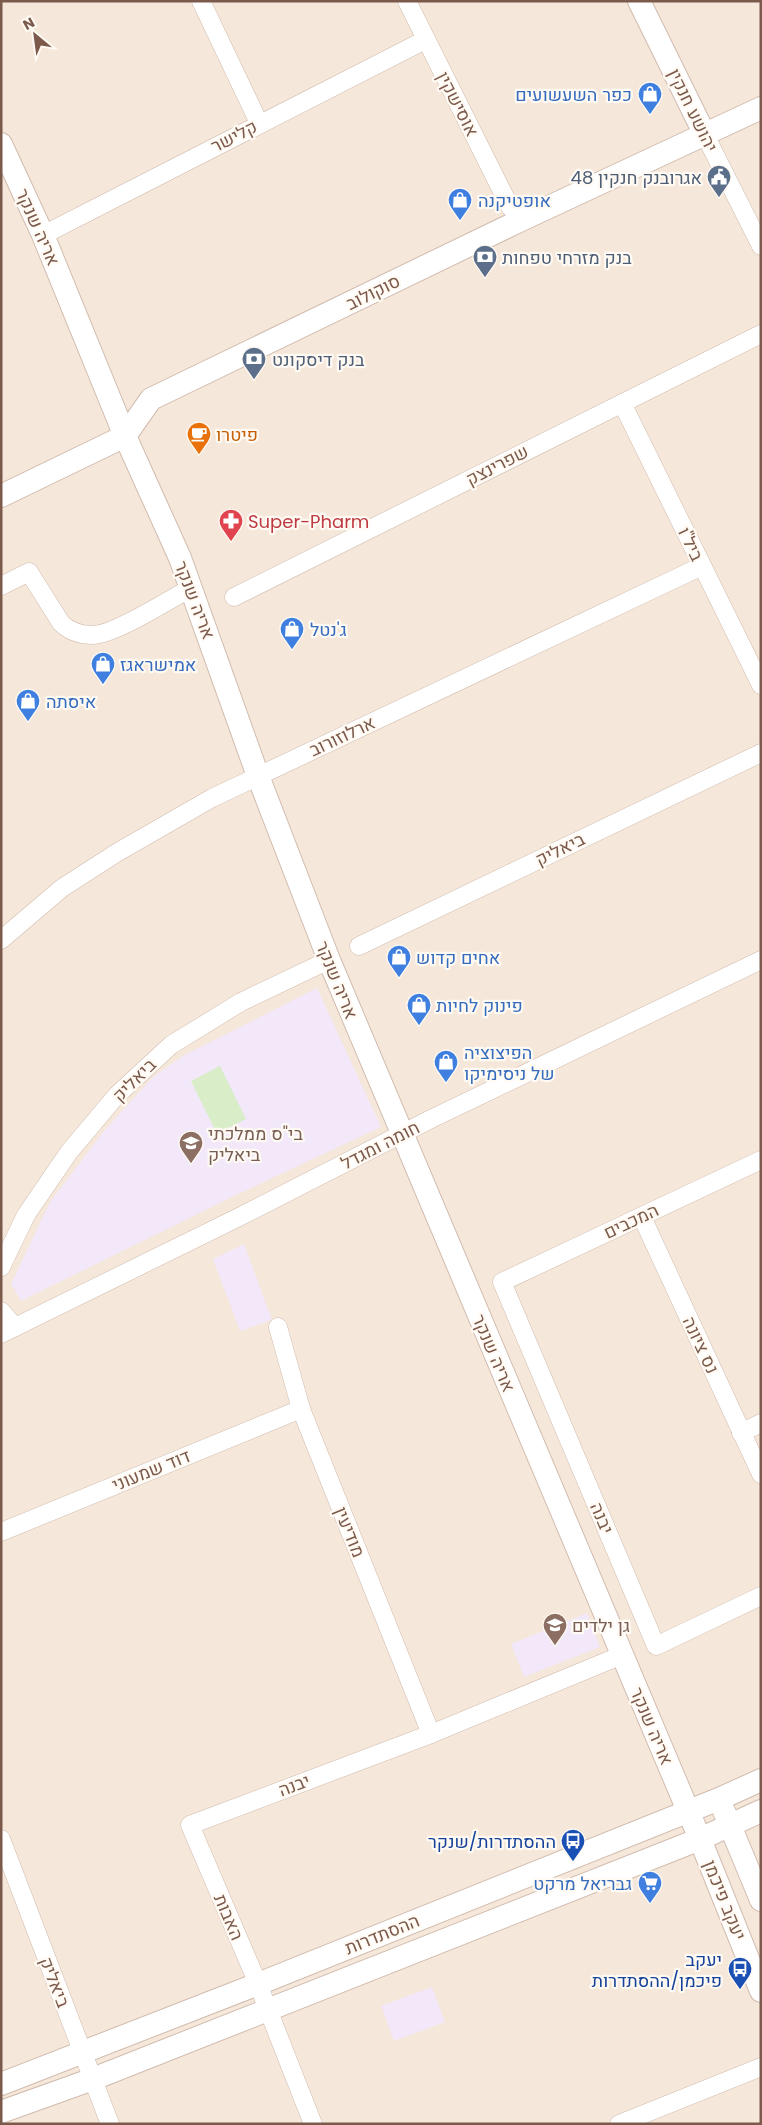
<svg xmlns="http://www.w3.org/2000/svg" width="762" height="2125" font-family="Poppins,Heebo,sans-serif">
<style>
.residential{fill:#f5e7d9}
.education{fill:#f2e8fa}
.green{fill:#d9edc8}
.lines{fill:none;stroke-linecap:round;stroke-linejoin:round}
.minor-casing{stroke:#d1bcaf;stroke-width:19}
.tertiary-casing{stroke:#d1bcaf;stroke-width:24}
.minor{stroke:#fff;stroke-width:18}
.tertiary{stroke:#fff;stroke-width:22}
.labels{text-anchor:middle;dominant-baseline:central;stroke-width:4.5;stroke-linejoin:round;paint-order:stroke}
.shop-label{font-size:18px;fill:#366cbe;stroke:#fffaf3;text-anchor:start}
.street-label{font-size:18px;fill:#7b5a4c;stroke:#fffaf3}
.service-label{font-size:18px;fill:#4e5e75;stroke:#fffaf3;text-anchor:start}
.food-label{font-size:18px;fill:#c56008;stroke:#fffaf3;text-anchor:start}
.health-label{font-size:18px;fill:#be3a42;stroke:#fffaf3;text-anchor:start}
.education-label{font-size:18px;fill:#785e54;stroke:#fffaf3;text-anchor:start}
.transit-label{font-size:18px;fill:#164399;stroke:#fffaf3;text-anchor:end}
</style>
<rect width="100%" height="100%" fill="#fdf5ec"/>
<!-- residential -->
<rect class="residential" x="1" y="1" width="760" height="2123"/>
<!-- education -->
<g class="education">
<path d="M317,988L381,1127L234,1196L21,1301L11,1284L50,1202L104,1131L153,1077L183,1056Z"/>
<path d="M244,1244L272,1320L240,1331L213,1259Z"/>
<path d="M587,1613L600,1647L524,1677L511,1644Z"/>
<path d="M432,1987L445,2022L394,2041L381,2006Z"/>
</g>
<!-- green -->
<path class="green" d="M220,1066L246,1119L217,1134L191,1081Z"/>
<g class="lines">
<defs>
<g id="minor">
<path d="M201,1L259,123"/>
<path d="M407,1L510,207"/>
<path d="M705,135L761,246"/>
<path d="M43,235L425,40"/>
<path d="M622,403L761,685"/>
<path d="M1,586L29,572L61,623C69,631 81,635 93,635C114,635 170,599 191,588"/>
<path d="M234,597L761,334"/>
<path d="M1,940L62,888L118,852L212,798L702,566"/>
<path d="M359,946L761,753"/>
<path d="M761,1160L502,1282L656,1646L761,1596"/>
<path d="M642,1217L761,1474"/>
<path d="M1,1267L26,1215L69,1152L117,1095L171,1045L241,1002L329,960"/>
<path d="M1,1311L15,1327"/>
<path d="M278,1327L301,1409L431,1734"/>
<path d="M1,1334L239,1217L431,1119L761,960"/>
<path d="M741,1433L761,1423"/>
<path d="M1,1532L301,1409"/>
<path d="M1,1839L110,2124"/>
<path d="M313,2124L258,1984L190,1825L431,1734L622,1655"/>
<path d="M619,2124L761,2067"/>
</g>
<g id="tertiary">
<path d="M639,1L705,135"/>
<path d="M1,144L43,235L125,436L180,558L258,776L329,960L700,1839L761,1991"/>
<path d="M1,496L125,436L151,399L519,221L761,108"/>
<path d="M724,1811L761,1900"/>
<path d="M1,2084L258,1984L719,1799L761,1780"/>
<path d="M1,2112L93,2079L700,1839L761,1811"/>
</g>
</defs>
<!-- minor casing -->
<use href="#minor" class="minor-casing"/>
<!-- tertiary casing -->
<use href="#tertiary" class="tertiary-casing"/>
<!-- minor -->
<use href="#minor" class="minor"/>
<!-- tertiary -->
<use href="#tertiary" class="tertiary"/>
</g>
<!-- icons -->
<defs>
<symbol id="shop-pin" viewBox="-11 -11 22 30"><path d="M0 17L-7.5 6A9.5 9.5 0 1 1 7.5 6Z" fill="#3f7fe0" stroke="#fffaf3"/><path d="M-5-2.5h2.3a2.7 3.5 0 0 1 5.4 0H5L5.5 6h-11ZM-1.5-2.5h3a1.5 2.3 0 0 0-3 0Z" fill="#fff"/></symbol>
<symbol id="civic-pin" viewBox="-11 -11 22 30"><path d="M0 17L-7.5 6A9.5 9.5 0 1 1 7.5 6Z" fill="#5c6f8a" stroke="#fffaf3"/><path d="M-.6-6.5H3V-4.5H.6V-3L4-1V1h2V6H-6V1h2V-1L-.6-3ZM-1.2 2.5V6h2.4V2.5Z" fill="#fff"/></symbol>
<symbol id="bank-pin" viewBox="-11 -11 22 30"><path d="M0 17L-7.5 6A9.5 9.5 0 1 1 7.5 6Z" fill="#5c6f8a" stroke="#fffaf3"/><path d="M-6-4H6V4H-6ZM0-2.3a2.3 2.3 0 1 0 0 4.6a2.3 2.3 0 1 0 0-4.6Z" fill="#fff"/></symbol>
<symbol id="cafe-pin" viewBox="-11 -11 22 30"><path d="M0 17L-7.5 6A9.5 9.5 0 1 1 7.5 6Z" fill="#e8710a" stroke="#fffaf3"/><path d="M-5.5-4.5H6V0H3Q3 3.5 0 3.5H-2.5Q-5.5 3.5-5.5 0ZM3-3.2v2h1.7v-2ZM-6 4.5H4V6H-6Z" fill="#fff"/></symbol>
<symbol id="pharmacy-pin" viewBox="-11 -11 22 30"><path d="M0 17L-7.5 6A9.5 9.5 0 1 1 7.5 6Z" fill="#e0444e" stroke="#fffaf3"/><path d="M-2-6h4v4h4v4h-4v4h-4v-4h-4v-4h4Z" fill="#fff"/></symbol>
<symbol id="school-pin" viewBox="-11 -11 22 30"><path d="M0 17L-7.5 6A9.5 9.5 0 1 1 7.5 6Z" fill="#8d6e63" stroke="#fffaf3"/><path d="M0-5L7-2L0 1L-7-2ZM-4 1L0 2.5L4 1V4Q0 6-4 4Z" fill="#fff"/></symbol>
<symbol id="bus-pin" viewBox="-11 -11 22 30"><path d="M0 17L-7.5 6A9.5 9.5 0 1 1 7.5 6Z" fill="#1a4fb4" stroke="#fffaf3"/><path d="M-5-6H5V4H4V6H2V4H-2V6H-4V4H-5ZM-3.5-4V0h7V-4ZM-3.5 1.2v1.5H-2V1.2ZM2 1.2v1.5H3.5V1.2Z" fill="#fff"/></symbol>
<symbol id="supermarket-pin" viewBox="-11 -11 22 30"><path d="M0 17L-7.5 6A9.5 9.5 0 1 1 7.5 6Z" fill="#3f7fe0" stroke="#fffaf3"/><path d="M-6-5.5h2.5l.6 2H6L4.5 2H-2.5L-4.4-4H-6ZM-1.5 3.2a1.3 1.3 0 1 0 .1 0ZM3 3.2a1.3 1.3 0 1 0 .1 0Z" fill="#fff"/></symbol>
</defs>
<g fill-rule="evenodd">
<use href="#shop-pin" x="636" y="80" width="28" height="38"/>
<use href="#civic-pin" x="705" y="163" width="28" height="38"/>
<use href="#shop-pin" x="446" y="186" width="28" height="38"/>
<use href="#bank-pin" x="471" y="243" width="28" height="38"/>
<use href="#bank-pin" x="240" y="345" width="28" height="38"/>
<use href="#cafe-pin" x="185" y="420" width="28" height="38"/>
<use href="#pharmacy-pin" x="217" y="507" width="28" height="38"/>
<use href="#shop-pin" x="278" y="615" width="28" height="38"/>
<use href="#shop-pin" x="89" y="650" width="28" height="38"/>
<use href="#shop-pin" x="14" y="687" width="28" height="38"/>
<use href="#shop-pin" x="385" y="943" width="28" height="38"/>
<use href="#shop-pin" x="405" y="991" width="28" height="38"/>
<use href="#shop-pin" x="432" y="1048" width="28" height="38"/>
<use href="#school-pin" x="177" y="1129" width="28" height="38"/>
<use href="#school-pin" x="541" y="1611" width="28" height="38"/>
<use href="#bus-pin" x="559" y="1827" width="28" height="38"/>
<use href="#supermarket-pin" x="636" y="1869" width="28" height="38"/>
<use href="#bus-pin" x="726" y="1955" width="28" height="38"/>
</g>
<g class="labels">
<!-- shop labels -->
<g class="shop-label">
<text x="632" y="94" text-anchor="end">כפר השעשועים</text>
<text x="478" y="200">אופטיקנה</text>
<text x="310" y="629">ג'נטל</text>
<text x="120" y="664">אמישראגז</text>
<text x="46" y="701">איסתה</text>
<text x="416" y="957">אחים קדוש</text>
<text x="436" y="1005">פינוק לחיות</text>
<text x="464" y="1052">הפיצוציה<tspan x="464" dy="21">של ניסימיקו</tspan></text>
<text x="632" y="1883" text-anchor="end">גבריאל מרקט</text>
</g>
<!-- street labels -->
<g class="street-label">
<text transform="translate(458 104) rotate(63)">אוסישקין</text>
<text transform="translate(693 110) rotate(64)">יהושע חנקין</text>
<text transform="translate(234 136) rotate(-27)">קלישר</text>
<text transform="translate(38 227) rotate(66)">אריה שנקר</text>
<text transform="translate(373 292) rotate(-26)">סוקולוב</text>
<text transform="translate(497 465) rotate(-27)">שפרינצק</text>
<text transform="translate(691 544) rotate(64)">ביל"ו</text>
<text transform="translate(195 600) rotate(69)">אריה שנקר</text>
<text transform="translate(342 736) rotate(-25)">ארלוזורוב</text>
<text transform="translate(560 849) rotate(-26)">ביאליק</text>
<text transform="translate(337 980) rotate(68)">אריה שנקר</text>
<text transform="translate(134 1080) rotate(-45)">ביאליק</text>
<text transform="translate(380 1145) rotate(-27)">חומה ומגדל</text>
<text transform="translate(631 1221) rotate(-25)">המכבים</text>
<text transform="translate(701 1345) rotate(65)">נס ציונה</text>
<text transform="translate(494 1353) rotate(67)">אריה שנקר</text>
<text transform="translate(151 1470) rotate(-22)">דוד שמעוני</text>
<text transform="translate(602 1518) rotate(67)">יבנה</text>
<text transform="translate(350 1532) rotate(68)">מודיעין</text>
<text transform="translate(652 1726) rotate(67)">אריה שנקר</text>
<text transform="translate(294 1785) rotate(-21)">יבנה</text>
<text transform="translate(725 1900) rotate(68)">יעקב פיכמן</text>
<text transform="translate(229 1917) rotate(67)">האבות</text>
<text transform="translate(382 1934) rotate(-22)">ההסתדרות</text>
<text transform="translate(55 1982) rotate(69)">ביאליק</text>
</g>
<!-- service labels -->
<g class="service-label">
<text x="702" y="177" text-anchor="end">אגרובנק חנקין 48</text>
<text x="502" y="257">בנק מזרחי טפחות</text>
<text x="272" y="359">בנק דיסקונט</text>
</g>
<!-- food labels -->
<g class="food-label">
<text x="216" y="434">פיטרו</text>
</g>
<!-- health labels -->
<g class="health-label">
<text x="248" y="521">Super-Pharm</text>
</g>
<!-- education labels -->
<g class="education-label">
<text x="208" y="1133">בי"ס ממלכתי<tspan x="208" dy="21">ביאליק</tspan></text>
<text x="572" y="1625">גן ילדים</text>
</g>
<!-- transit labels -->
<g class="transit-label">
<text x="556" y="1841">ההסתדרות/שנקר</text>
<text x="722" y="1959">יעקב<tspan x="722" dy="21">פיכמן/ההסתדרות</tspan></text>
</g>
</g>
<!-- border -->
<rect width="762" height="2125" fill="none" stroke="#7b5a4c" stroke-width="5"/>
<!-- north arrow -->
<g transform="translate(35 35) rotate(331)" stroke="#fffaf3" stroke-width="4" paint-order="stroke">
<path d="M0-4L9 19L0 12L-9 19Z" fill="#7b5a4c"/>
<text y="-8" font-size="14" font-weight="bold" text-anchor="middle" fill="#7b5a4c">N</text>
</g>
</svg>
